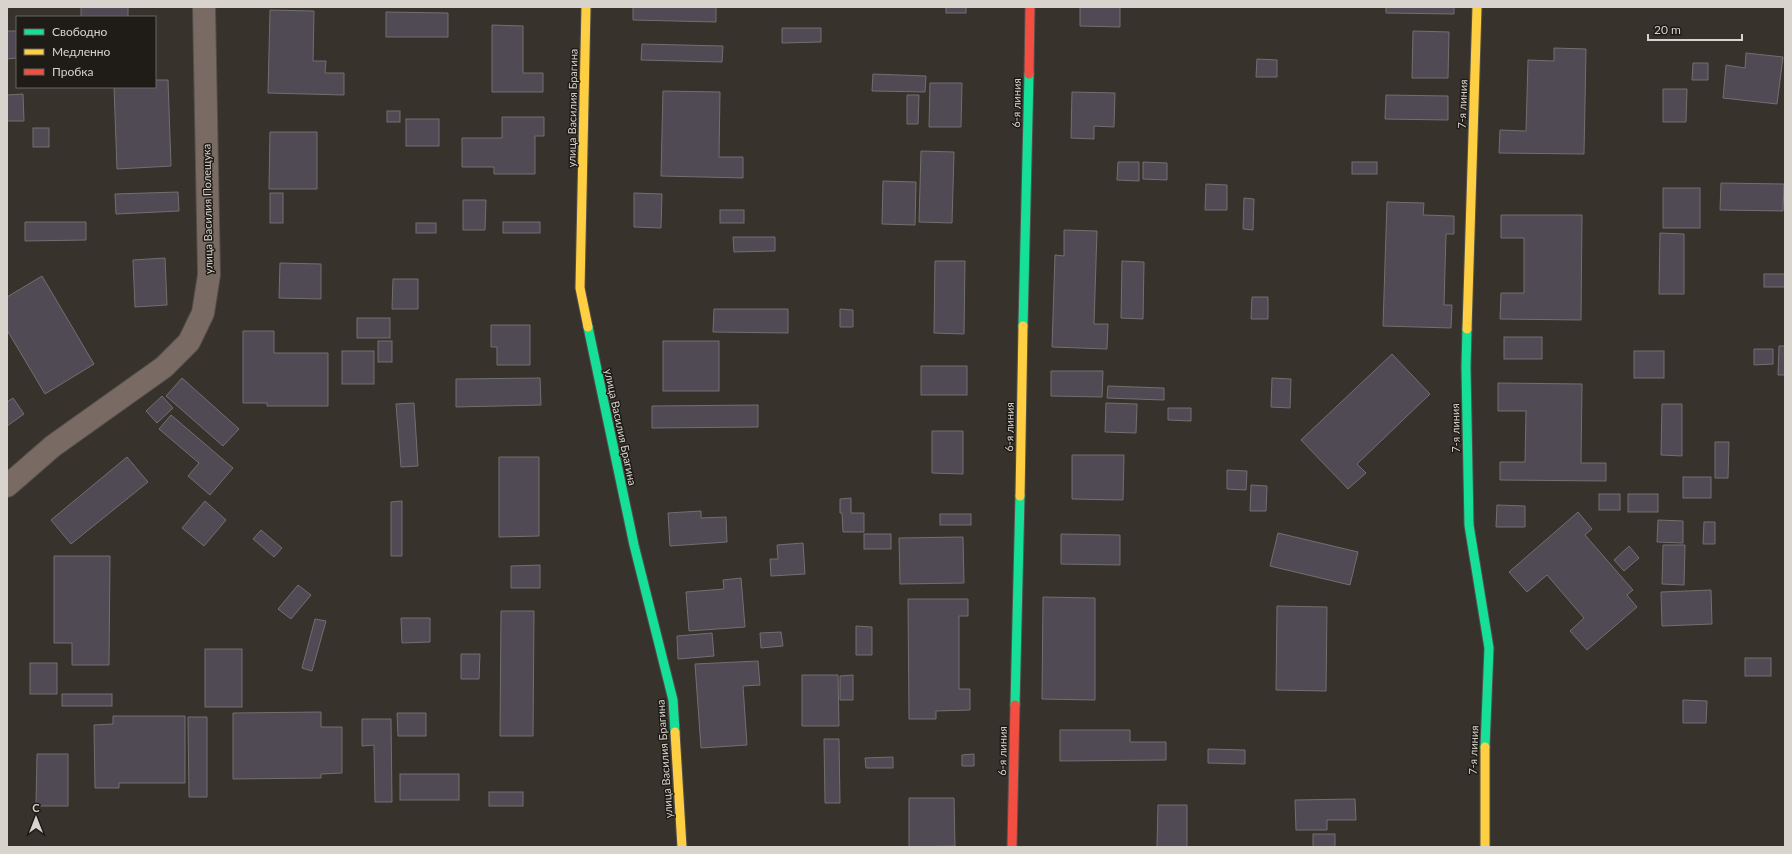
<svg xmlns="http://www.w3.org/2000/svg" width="1792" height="854" font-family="Lato,sans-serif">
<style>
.building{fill:#504a55;stroke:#726f6f}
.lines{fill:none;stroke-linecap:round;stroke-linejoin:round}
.street-casing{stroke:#534f4a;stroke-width:24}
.fast-casing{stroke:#534f4a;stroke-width:11}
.slow-casing{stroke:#534f4a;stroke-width:11}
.jam-casing{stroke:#534f4a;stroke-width:11}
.street{stroke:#7a6a64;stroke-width:22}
.fast{stroke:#16e098;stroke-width:9}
.slow{stroke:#ffcf43;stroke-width:9}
.jam{stroke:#f24e42;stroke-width:9}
.labels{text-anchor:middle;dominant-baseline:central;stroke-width:3;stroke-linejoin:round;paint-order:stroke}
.street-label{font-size:11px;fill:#d8d3cc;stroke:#1f1c17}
</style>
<rect width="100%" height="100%" fill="#37322c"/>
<!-- building -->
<g class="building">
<rect x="81" y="7" width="47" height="10"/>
<path d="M633,7H716V22L633,20Z"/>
<rect x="946" y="7" width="20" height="6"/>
<path d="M1080,7H1120V27L1080,26Z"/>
<path d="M1386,7H1454V14L1386,13Z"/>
<path d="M270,10L314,11L313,61H326L325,73H344V95L268,93Z"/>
<path d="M386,12L448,13V37H386Z"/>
<path d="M492,25L523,26V73H543V92H492Z"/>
<path d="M782,28H821V42L782,43Z"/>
<path d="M7,31H17V58L7,59Z"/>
<path d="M1413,31L1449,32L1448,78H1412Z"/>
<path d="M642,44L723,46L722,62L641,60Z"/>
<path d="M1554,48L1586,49L1584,154L1499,153L1500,130L1526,131L1528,60L1554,61Z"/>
<path d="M1746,53L1783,57L1777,104L1723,98L1726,65L1745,68Z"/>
<path d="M1257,59L1277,60V77H1256Z"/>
<path d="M1693,63H1708V80H1692Z"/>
<path d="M873,74L926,76L925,92L872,91Z"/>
<path d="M155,80H168L171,166L117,169L114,87H155Z"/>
<path d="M930,83H962L961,127H929Z"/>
<path d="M1663,89H1687L1686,122H1663Z"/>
<path d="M663,91L720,92L719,157H743V178L661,176Z"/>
<path d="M1072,92L1115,93L1114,127L1094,126V139L1071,138Z"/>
<path d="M23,94L24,121H7V95Z"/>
<path d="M907,95H919L918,124H907Z"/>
<path d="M1386,95L1448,96V120L1385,119Z"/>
<rect x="387" y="111" width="13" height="11"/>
<path d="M502,117H544V136H535V174H494V167H462V138H502Z"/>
<rect x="406" y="119" width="33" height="27"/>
<rect x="33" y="128" width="16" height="19"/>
<path d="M270,132H317V189H269Z"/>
<path d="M921,151L954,152L952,223L919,222Z"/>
<path d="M1118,162H1139V181L1117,180Z"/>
<path d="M1143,162L1167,163V180L1143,179Z"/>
<rect x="1352" y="162" width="25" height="12"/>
<path d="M883,181L916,182L915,225L882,224Z"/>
<path d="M1721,183L1784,184L1783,211L1720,210Z"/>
<path d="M1206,184L1227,185V210H1205Z"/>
<rect x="1663" y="188" width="37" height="40"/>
<path d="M178,192L179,211L116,214L115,194Z"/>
<rect x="270" y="193" width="13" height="30"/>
<path d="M634,193L662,194L661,228L634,227Z"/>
<path d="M1244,198L1254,199L1253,230L1243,229Z"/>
<path d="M463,200H486L485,230H463Z"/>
<path d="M1387,202L1424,203L1423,215L1454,216V234H1446L1444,305H1452L1451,328L1383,326Z"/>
<rect x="720" y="210" width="24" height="13"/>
<path d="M1501,215H1582L1581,320L1500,319L1501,293H1524V238H1501Z"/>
<path d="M25,222H86V240L25,241Z"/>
<rect x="503" y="222" width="37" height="11"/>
<rect x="416" y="223" width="20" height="10"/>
<path d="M1064,230L1097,231L1094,324H1108L1107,349L1052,347L1055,255L1064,256Z"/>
<path d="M1660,233L1684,234V294H1659Z"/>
<path d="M733,237H775V251L734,252Z"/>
<path d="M165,258L167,305L135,307L133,260Z"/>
<path d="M935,261H965L964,334L934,333Z"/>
<path d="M1122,261L1144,262L1143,319L1121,318Z"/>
<path d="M280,263L321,264V299L279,298Z"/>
<rect x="1764" y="274" width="21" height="13"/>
<path d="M42,276L94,364L45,394L7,330V297Z"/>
<path d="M393,279H418V309H392Z"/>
<path d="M1252,297H1268V319H1251Z"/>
<path d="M714,309H788V333L713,332Z"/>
<path d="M840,309L853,310V327H840Z"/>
<rect x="357" y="318" width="33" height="20"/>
<path d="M491,325H530V365H497V347H491Z"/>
<path d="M243,331H274V353H328V406H267V403H243Z"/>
<rect x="1504" y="337" width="38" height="22"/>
<rect x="378" y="341" width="14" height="21"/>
<rect x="663" y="341" width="56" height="50"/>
<path d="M1779,346H1785V375H1778Z"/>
<path d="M1754,349H1773V364L1754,365Z"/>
<rect x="342" y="351" width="32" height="33"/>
<rect x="1634" y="351" width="30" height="27"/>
<path d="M1392,354L1430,394L1357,464L1366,473L1348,489L1301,440Z"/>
<rect x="921" y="366" width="46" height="29"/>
<path d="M1051,371H1103L1102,397L1051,396Z"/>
<path d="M182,378L239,429L223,446L166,396Z"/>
<path d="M540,378L541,405L456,407V379Z"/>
<path d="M1272,378L1291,379L1290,408L1271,407Z"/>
<path d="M1498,383L1582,384L1581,463H1606V481L1500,480V462H1525L1526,411H1498Z"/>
<path d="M1108,386L1164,388V400L1107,398Z"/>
<path d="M162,396L173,408L157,423L146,411Z"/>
<path d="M13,398L24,414L7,426V402Z"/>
<path d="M414,403L418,466L401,467L396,404Z"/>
<path d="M1106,403L1137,404L1136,433L1105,432Z"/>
<path d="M1662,404H1682V456L1661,455Z"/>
<path d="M758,405V427L652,428V406Z"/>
<path d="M1168,408H1191V421L1168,420Z"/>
<path d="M171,415L233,468L210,495L188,476L199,463L159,429Z"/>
<path d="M932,431H963V474L932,473Z"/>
<path d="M1715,442H1729L1728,478H1715Z"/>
<path d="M1072,455H1124L1123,500L1072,499Z"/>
<path d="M127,457L148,482L71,544L51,520Z"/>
<path d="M499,457H539V536L499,537Z"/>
<path d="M1227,470L1247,471L1246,490L1227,489Z"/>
<rect x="1683" y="477" width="28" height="21"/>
<path d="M1251,485L1267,486L1266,511H1250Z"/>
<rect x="1599" y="494" width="21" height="16"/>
<rect x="1628" y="494" width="30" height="18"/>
<path d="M851,498V513H864V532H843L842,513H840V499Z"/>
<path d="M205,501L226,520L204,546L182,528Z"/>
<path d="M402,501V556H391V502Z"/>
<path d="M1497,505L1525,506V527H1496Z"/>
<path d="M701,511V518L726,517L727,542L670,546L668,513Z"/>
<path d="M1578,512L1592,529L1585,535L1633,590L1627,595L1637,607L1587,650L1570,631L1584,618L1547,575L1527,592L1509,572Z"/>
<rect x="940" y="514" width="31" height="11"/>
<path d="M1658,520L1683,521V543L1657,542Z"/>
<path d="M1704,522H1715V544H1703Z"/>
<path d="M261,530L282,548L274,557L253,539Z"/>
<path d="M1278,533L1358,552L1350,585L1270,566Z"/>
<rect x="864" y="534" width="27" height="15"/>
<path d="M1061,534L1120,535V565L1061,564Z"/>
<path d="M963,537L964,583L900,584L899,538Z"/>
<path d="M803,543L805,574L771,576L770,559H778L777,545Z"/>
<path d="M1663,545H1685L1684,585L1662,584Z"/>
<path d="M1629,546L1639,558L1624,571L1614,560Z"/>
<path d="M54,556H110L109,665H72V643H54Z"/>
<path d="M540,565V588H511V566Z"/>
<path d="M741,578L745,627L689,631L686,592L724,589L723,580Z"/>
<path d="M298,585L311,595L291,619L278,609Z"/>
<path d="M1711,590L1712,624L1662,626L1661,592Z"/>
<path d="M1043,597L1095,598V700L1042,699Z"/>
<path d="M908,599H968V616H959V689H970V710L936,711V719H909Z"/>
<path d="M1277,606L1327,607L1326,691L1276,690Z"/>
<path d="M501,611H534L533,736H500Z"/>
<path d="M401,618H430V642L402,643Z"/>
<path d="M315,619L326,621L312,671L302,668Z"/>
<path d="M856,626L872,627V655H856Z"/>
<path d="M781,632L783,646L761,648L760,633Z"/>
<path d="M712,633L714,656L678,659L677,636Z"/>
<rect x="205" y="649" width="37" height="58"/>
<path d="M461,654H480L479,679H461Z"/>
<rect x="1745" y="658" width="26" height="18"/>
<path d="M758,661L760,685L743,686L747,745L701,748L695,664Z"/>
<rect x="30" y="663" width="27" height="31"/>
<path d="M802,675H838L839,726H802Z"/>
<path d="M853,675V700H840V676Z"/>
<rect x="62" y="694" width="50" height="12"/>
<path d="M1683,700L1707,701L1706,723H1683Z"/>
<path d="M321,712V727H342V773L321,774V778L233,779V713Z"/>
<path d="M397,713H426V736H398Z"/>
<path d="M113,716H185V783H119V788H95L94,725L113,724Z"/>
<path d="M188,717H207V797H189Z"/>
<path d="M362,719H391L392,802H375L374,745L362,746Z"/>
<path d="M1060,730H1130V742H1166V760L1060,761Z"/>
<path d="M824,739H839L840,803H825Z"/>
<path d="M1208,749L1245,750V764L1208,763Z"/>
<path d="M37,754H68V806H36Z"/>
<path d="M974,754V766H962V755Z"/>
<path d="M893,757V768H866L865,758Z"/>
<rect x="400" y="774" width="59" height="26"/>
<rect x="489" y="792" width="34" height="14"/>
<path d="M909,798H954L955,846L909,847Z"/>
<path d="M1355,799L1356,820H1327V830H1296L1295,800Z"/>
<path d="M1158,805H1187V847H1157Z"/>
<rect x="1313" y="834" width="22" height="13"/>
</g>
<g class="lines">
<defs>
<path id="street" d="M7,486L53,446L164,367L189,342L203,313L209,275L204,7"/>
<g id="fast">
<path d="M1023,326L1029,74"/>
<path d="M588,327L634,545L673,700L675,732"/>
<path d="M1467,329L1466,367L1469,525L1489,648L1485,747"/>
<path d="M1015,705L1020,496"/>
</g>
<g id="slow">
<path d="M586,7L580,288L588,327"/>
<path d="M1467,329L1477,7"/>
<path d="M1020,496L1023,326"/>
<path d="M675,732L682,847"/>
<path d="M1485,747V847"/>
</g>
<g id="jam">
<path d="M1029,74L1030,7"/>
<path d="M1012,847L1015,705"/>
</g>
</defs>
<!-- street casing -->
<use href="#street" class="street-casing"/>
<!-- fast casing -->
<use href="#fast" class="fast-casing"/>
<!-- slow casing -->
<use href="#slow" class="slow-casing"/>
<!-- jam casing -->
<use href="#jam" class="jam-casing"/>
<!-- street -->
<use href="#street" class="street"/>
<!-- fast -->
<use href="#fast" class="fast"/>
<!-- slow -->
<use href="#slow" class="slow"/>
<!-- jam -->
<use href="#jam" class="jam"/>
</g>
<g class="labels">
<!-- street labels -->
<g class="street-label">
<text transform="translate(1016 103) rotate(-89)">6-я линия</text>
<text transform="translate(1462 104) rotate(-88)">7-я линия</text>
<text transform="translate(572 108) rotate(-89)">улица Василия Брагина</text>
<text transform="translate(207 209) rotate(-91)">улица Василия Полещука</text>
<text transform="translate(621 427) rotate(78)">улица Василия Брагина</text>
<text transform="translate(1009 427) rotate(-89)">6-я линия</text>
<text transform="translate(1455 428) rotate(-91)">7-я линия</text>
<text transform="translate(1473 750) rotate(-88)">7-я линия</text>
<text transform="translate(1002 751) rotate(-89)">6-я линия</text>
<text transform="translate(664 759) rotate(-94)">улица Василия Брагина</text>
</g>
</g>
<!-- border -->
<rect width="1792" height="854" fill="none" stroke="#d8d3cc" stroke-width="16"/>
<!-- legend -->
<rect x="16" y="16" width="140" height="72" fill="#1f1c17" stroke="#69655f"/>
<rect x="24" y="29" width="20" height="6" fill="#16e098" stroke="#69655f"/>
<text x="52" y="36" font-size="12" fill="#d8d3cc">Свободно</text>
<rect x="24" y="49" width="20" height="6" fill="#ffcf43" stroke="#69655f"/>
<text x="52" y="56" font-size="12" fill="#d8d3cc">Медленно</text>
<rect x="24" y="69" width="20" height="6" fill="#f24e42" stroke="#69655f"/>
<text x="52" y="76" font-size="12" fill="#d8d3cc">Пробка</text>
<!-- north arrow -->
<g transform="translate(36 818)" stroke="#1f1c17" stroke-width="3" paint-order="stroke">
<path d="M0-3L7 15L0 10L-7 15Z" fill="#d8d3cc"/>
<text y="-6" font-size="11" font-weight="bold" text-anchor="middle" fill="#d8d3cc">С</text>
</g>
<!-- scale -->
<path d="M1648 34v6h94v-6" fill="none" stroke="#d8d3cc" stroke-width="2"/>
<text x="1654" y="34" font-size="12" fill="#d8d3cc" stroke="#1f1c17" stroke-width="3" paint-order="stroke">20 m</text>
</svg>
